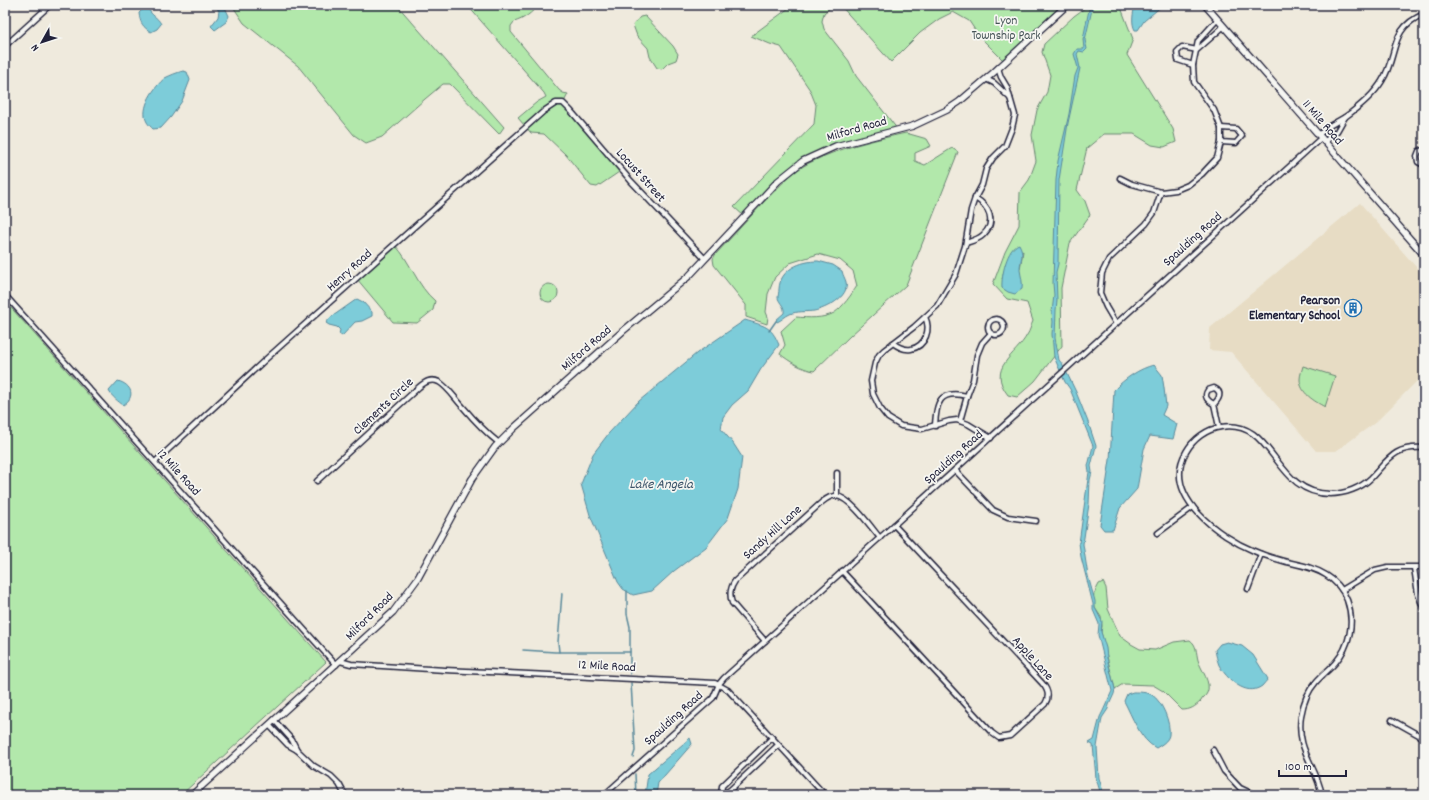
<svg xmlns="http://www.w3.org/2000/svg" width="1429" height="800" font-family="Dekko,sans-serif">
<style>
.built{fill:#e7dcc4}
.green{fill:#b2e8ab;stroke:#6a8573;fill-rule:evenodd}
.water{fill:#7dccd9;stroke:#59889a}
.lines{fill:none;stroke-linecap:round;stroke-linejoin:round}
.stream{stroke:#59889a;stroke-width:1.5}
.street-casing{stroke:#22223b;stroke-width:7}
.secondary-casing{stroke:#22223b;stroke-width:8}
.street{stroke:#f6f6f2;stroke-width:4}
.secondary{stroke:#f6f6f2;stroke-width:5.5}
.labels{text-anchor:middle;dominant-baseline:central;stroke-width:3.5;stroke-linejoin:round;paint-order:stroke}
.park-label{font-size:13px;fill:#465457;stroke:#f6f6f2}
.street-label{font-size:13px;fill:#22223b;stroke:#f6f6f2}
.poi-label{font-size:13px;font-weight:bold;fill:#22223b;stroke:#f6f6f2;text-anchor:end}
.water-label{font-size:14px;font-style:italic;fill:#3d556a;stroke:#f6f6f2}
</style>
<rect width="100%" height="100%" fill="#efeadd"/>
<filter id="ink" filterUnits="userSpaceOnUse"><feTurbulence type="fractalNoise" baseFrequency=".025" numOctaves="2"/><feDisplacementMap in="SourceGraphic" scale="8" xChannelSelector="R" yChannelSelector="G"/><feConvolveMatrix kernelMatrix="1 2 1 2 8 2 1 2 1" color-interpolation-filters="sRGB"/></filter>
<g filter="url(#ink)">
<!-- built -->
<path class="built" d="M1360,203L1424,276V374L1376,422L1336,451H1316L1231,352L1209,350L1210,328Z"/>
<!-- green -->
<g class="green">
<path d="M232,5H397L504,127L499,134L450,84H443L425,99L382,137L366,143L354,135L298,66L244,23Z"/>
<path d="M467,5H482L487,8L496,5H538C532,13 524,19 514,22L511,26V32L559,90L563,93L568,94L563,104L622,170L597,187L591,186L566,155L544,134L531,133L518,118L537,102L546,97L544,93Z"/>
<path d="M793,5H1067L1005,62L979,36L969,21L953,12L939,19L920,33L891,62L840,5L838,8H830L824,13L822,21L824,29L849,61L856,76L898,130L836,146L803,161L778,181L745,217L734,207L814,124L816,105L810,90L781,47L770,44L751,36Z"/>
<path d="M1089,5H1120L1133,39L1127,55L1173,129L1176,142L1164,147L1152,145L1134,134H1104L1087,148L1077,190L1085,201L1090,215L1070,243L1061,288L1062,346L1035,381L1017,397L1008,395C986,367 1016,356 1027,335C1030,331 1031,325 1033,321L1027,303L1007,299L993,284L1005,252L1019,225L1020,192L1029,180L1036,161L1032,135L1037,110L1047,92L1050,75L1042,52L1044,44L1074,16ZM1023,251L1020,269L1002,279L1006,266Z"/>
<path d="M645,16L673,46L678,54L676,60L668,63L662,69L657,68L650,57L648,48L637,36L633,25L640,17Z"/>
<path d="M906,133L927,139L931,146L915,153V161L925,165L952,148L958,152L906,285L850,336L814,371C802,369 790,362 780,354L785,345L781,331L796,317C808,318 823,319 834,313C843,307 851,295 857,286L853,271L840,260L818,254L790,263L775,277L768,294L766,312L768,317L767,324L746,317V305L714,265L713,259L715,255C731,238 747,220 763,203C777,189 791,172 809,163C839,148 873,140 906,133Z"/>
<path d="M395,245C411,262 417,286 435,301L433,310L417,323L393,322L357,279Z"/>
<circle cx="549" cy="293" r="9"/>
<path d="M5,301L326,662L181,795H5Z"/>
<path d="M1303,366L1335,376L1325,407C1314,401 1300,393 1300,379C1300,375 1302,370 1303,366Z"/>
<path d="M1103,582L1106,588L1108,609L1120,636L1131,644L1140,649L1155,650L1174,642L1190,640C1197,645 1196,652 1198,660C1201,670 1212,683 1207,693C1206,696 1202,698 1201,701C1195,707 1190,710 1182,710L1163,691L1153,685L1123,684L1115,689L1101,632L1102,626L1101,617L1095,608L1093,596L1099,584Z"/>
</g>
<!-- water -->
<g class="water">
<path d="M215,5H224L229,16L226,22L215,30L211,26L218,17L219,11Z"/>
<path d="M1090,5H1093L1085,40L1087,49L1084,52L1079,51L1077,54L1080,68L1068,123L1059,180L1058,264L1056,272L1057,300L1056,310L1055,338L1059,360L1063,365L1076,392L1088,422L1096,446L1091,466L1092,472L1090,480L1089,504L1083,544L1088,576L1095,601V608L1102,621L1101,632L1106,648L1107,658L1115,689L1114,694L1109,705L1108,709L1102,718L1097,747L1099,778L1104,795H1101L1096,778L1093,745L1089,743L1094,740L1100,717L1103,711L1112,691L1098,635L1099,624L1093,610V604L1081,557L1079,543L1089,472L1088,466L1093,446L1070,389L1065,382L1054,357L1052,334L1053,322L1052,312L1054,295L1053,283L1056,180L1058,161L1069,114L1075,76L1078,68L1074,54L1077,49H1084L1083,39Z"/>
<path d="M1135,5H1163L1144,21L1138,30H1135C1131,23 1133,13 1135,5Z"/>
<path d="M148,8C152,17 157,16 161,24L157,29L151,32C143,27 140,23 139,13L142,10Z"/>
<path d="M183,71L187,72L190,80L182,101L171,117L161,128L153,129C151,127 148,124 147,122C139,108 155,86 165,78C171,75 176,73 183,71Z"/>
<path d="M1019,244C1025,255 1020,258 1020,270C1021,277 1023,282 1022,289L1015,294L1008,292L1002,288C1001,276 1007,248 1019,244Z"/>
<path d="M818,261L833,265L842,271C843,276 845,278 846,282C850,297 825,309 814,311C807,312 796,311 790,314C785,316 782,320 777,322L776,320L784,313C785,306 780,304 778,298C778,296 779,292 779,289C780,269 801,261 818,261Z"/>
<path d="M357,299L363,302L372,312V316L362,321L355,322L342,336L339,334L340,330L337,327L329,325L326,323L330,318Z"/>
<path d="M745,320C764,326 771,325 779,345L761,369L748,391L732,405L723,417L721,429L733,443L742,457L738,489L728,518L706,547L674,571L652,591L633,595L623,589L618,582L590,515L581,484L593,454L609,433L639,401L697,353Z"/>
<path d="M1154,365L1162,375L1164,388L1166,406L1162,415L1177,424L1173,439L1150,436L1144,449L1137,489L1120,508L1113,530H1104L1100,525L1110,460L1114,390C1124,379 1140,368 1154,365Z"/>
<path d="M118,381C132,385 136,397 123,405C119,402 111,396 109,391Z"/>
<path d="M1227,642L1242,646L1253,655L1268,679C1266,681 1264,684 1262,686C1246,698 1226,678 1219,665C1217,660 1216,655 1215,650L1220,644Z"/>
<path d="M1133,692C1139,692 1147,692 1152,695C1162,701 1171,723 1169,735C1168,741 1161,745 1156,748C1140,740 1132,716 1124,701L1127,694Z"/>
<path d="M690,738L692,744L658,783L656,795H645L648,774Z"/>
</g>
<g class="lines">
<!-- stream -->
<g class="stream">
<path d="M769,331L776,321"/>
<path d="M627,591V614L630,627V674"/>
<path d="M523,650L555,652H630"/>
<path d="M559,652L558,642L562,593"/>
<path d="M631,683L635,751L633,757"/>
<path d="M635,774L636,795"/>
</g>
<defs>
<g id="street">
<path d="M5,46L50,5"/>
<path d="M1193,65L1178,60L1177,52L1182,47L1197,50L1223,27"/>
<path d="M986,79L994,83L1010,98"/>
<path d="M1345,117C1359,107 1373,96 1382,81C1399,54 1388,29 1424,14"/>
<path d="M1318,135L1331,125L1345,117L1337,131L1324,142"/>
<path d="M1221,142L1236,143L1242,136L1236,129L1221,128"/>
<path d="M1424,150L1419,151L1417,156L1418,162L1424,165"/>
<path d="M1120,178L1132,184L1161,192L1176,190L1188,185L1202,174L1217,158L1221,142V128L1214,110L1194,82L1193,65L1198,41L1217,20"/>
<path d="M966,243C972,241 979,239 983,235C997,222 989,206 975,198"/>
<path d="M5,295L336,665"/>
<circle cx="996" cy="327" r="8"/>
<path d="M1116,324L1106,307L1100,293L1102,273L1109,259L1146,224L1154,213L1161,192"/>
<path d="M893,343C898,347 904,350 911,349C926,346 931,329 925,317"/>
<path d="M1214,388C1223,392 1219,399 1214,404C1208,401 1203,397 1208,390Z"/>
<path d="M1214,404L1219,427"/>
<path d="M960,421L967,396L973,380L977,355L982,343L991,333"/>
<path d="M935,426C936,403 939,389 967,396"/>
<path d="M991,438L968,424L957,420L949,421L922,429L901,426L888,418L880,408L873,394L871,381L875,363L879,355L884,350L914,327L937,306L956,274L965,246L971,210L975,198L982,185L986,169L993,158L1005,146L1012,128L1015,115L1007,87L1001,77L998,68"/>
<path d="M155,462L266,359L544,111L556,103H563L571,111L631,181L705,259"/>
<path d="M955,470L993,510L1008,517L1036,521"/>
<path d="M317,481L419,387C425,382 431,378 439,382C448,387 456,400 463,407C474,420 485,432 499,443"/>
<path d="M837,496V473"/>
<path d="M1158,533L1193,507"/>
<path d="M1414,568L1418,594L1424,610"/>
<path d="M842,571L992,733L999,738L1010,736L1045,704C1050,696 1048,690 1042,683L894,525"/>
<path d="M1248,589L1261,554"/>
<path d="M1342,590L1375,570L1388,567H1424"/>
<path d="M765,641L732,603C729,594 730,588 735,581L822,502C826,499 831,495 836,496C850,497 871,527 880,538"/>
<path d="M340,661L351,664L445,670L715,683L728,690L825,795"/>
<path d="M274,720L292,740L297,750"/>
<path d="M1392,720L1424,738"/>
<path d="M269,725L288,745L297,750L314,766L331,776L339,784L345,795"/>
<path d="M1213,750L1224,771L1240,788L1255,795"/>
<path d="M604,795L713,698L719,684L724,678L894,525L1321,138"/>
<path d="M721,795L722,786L772,738"/>
<path d="M721,795L730,790L778,745"/>
<path d="M1322,795C1316,764 1296,751 1301,716C1303,704 1308,691 1316,682C1322,675 1329,670 1335,663C1350,646 1355,622 1347,600C1343,590 1336,581 1326,575C1313,567 1300,565 1287,562C1276,559 1265,556 1254,551C1220,537 1161,496 1186,452C1193,439 1207,429 1221,427C1275,418 1273,494 1330,494C1345,494 1361,488 1371,478C1389,459 1394,446 1424,448"/>
</g>
<g id="secondary">
<path d="M1205,5L1424,255"/>
<path d="M192,795L393,612L418,578L472,479L495,447L514,428L623,331L689,276L778,181L803,161L836,146L913,126L947,110L959,102L993,73L1067,5"/>
</g>
</defs>
<!-- street casing -->
<use href="#street" class="street-casing"/>
<!-- secondary casing -->
<use href="#secondary" class="secondary-casing"/>
<!-- street -->
<use href="#street" class="street"/>
<!-- secondary -->
<use href="#secondary" class="secondary"/>
</g>
</g>
<!-- icons -->
<defs>
<symbol id="building-ring" viewBox="-11 -11 22 22"><circle r="9.5" fill="#f6f6f2" stroke="#1f6fb2" stroke-width="1.5"/><path d="M-4-6H4V6H1V3H-1V6H-4ZM-2.5-4.3h1.7v1.8h-1.7ZM.8-4.3h1.7v1.8H.8ZM-2.5-1h1.7V.8h-1.7ZM.8-1h1.7V.8H.8Z" fill="#1f6fb2"/></symbol>
</defs>
<g fill-rule="evenodd">
<use href="#building-ring" x="1343" y="298" width="20" height="20"/>
</g>
<g class="labels">
<!-- park labels -->
<g class="park-label">
<text x="1006" y="21">Lyon<tspan x="1006" dy="15">Township Park</tspan></text>
</g>
<!-- street labels -->
<g class="street-label">
<text transform="translate(1322 123) rotate(49)">11 Mile Road</text>
<text transform="translate(857 130) rotate(-16)">Milford Road</text>
<text transform="translate(640 176) rotate(48)">Locust Street</text>
<text transform="translate(1193 240) rotate(-42)">Spaulding Road</text>
<text transform="translate(350 271) rotate(-42)">Henry Road</text>
<text transform="translate(587 349) rotate(-41)">Milford Road</text>
<text transform="translate(384 407) rotate(-43)">Clements Circle</text>
<text transform="translate(954 458) rotate(-42)">Spaulding Road</text>
<text transform="translate(178 473) rotate(48)">12 Mile Road</text>
<text transform="translate(773 533) rotate(-42)">Sandy Hill Lane</text>
<text transform="translate(370 617) rotate(-45)">Milford Road</text>
<text transform="translate(1032 659) rotate(48)">Apple Lane</text>
<text transform="translate(607 667) rotate(3)">12 Mile Road</text>
<text transform="translate(674 719) rotate(-42)">Spaulding Road</text>
</g>
<!-- poi labels -->
<g class="poi-label">
<text x="1340" y="301">Pearson<tspan x="1340" dy="15">Elementary School</tspan></text>
</g>
<!-- water labels -->
<g class="water-label">
<text x="661" y="485">Lake Angela</text>
</g>
</g>
<!-- margin -->
<rect width="1429" height="800" fill="none" stroke="#f6f6f2" stroke-width="20"/>
<rect x="10" y="10" width="1409" height="780" fill="none" stroke="#22223b" stroke-width="1.5" filter="url(#ink)"/>
<!-- north arrow -->
<g transform="translate(42 42) rotate(231)" stroke="#f6f6f2" stroke-width="3" paint-order="stroke">
<path d="M0-3L7 15L0 10L-7 15Z" fill="#22223b"/>
<text y="-6" font-size="11" font-weight="bold" text-anchor="middle" fill="#22223b">N</text>
</g>
<!-- scale -->
<path d="M1279 770v6h67v-6" fill="none" stroke="#22223b" stroke-width="2"/>
<text x="1285" y="770" font-size="12" fill="#22223b" stroke="#f6f6f2" stroke-width="3" paint-order="stroke">100 m</text>
</svg>
